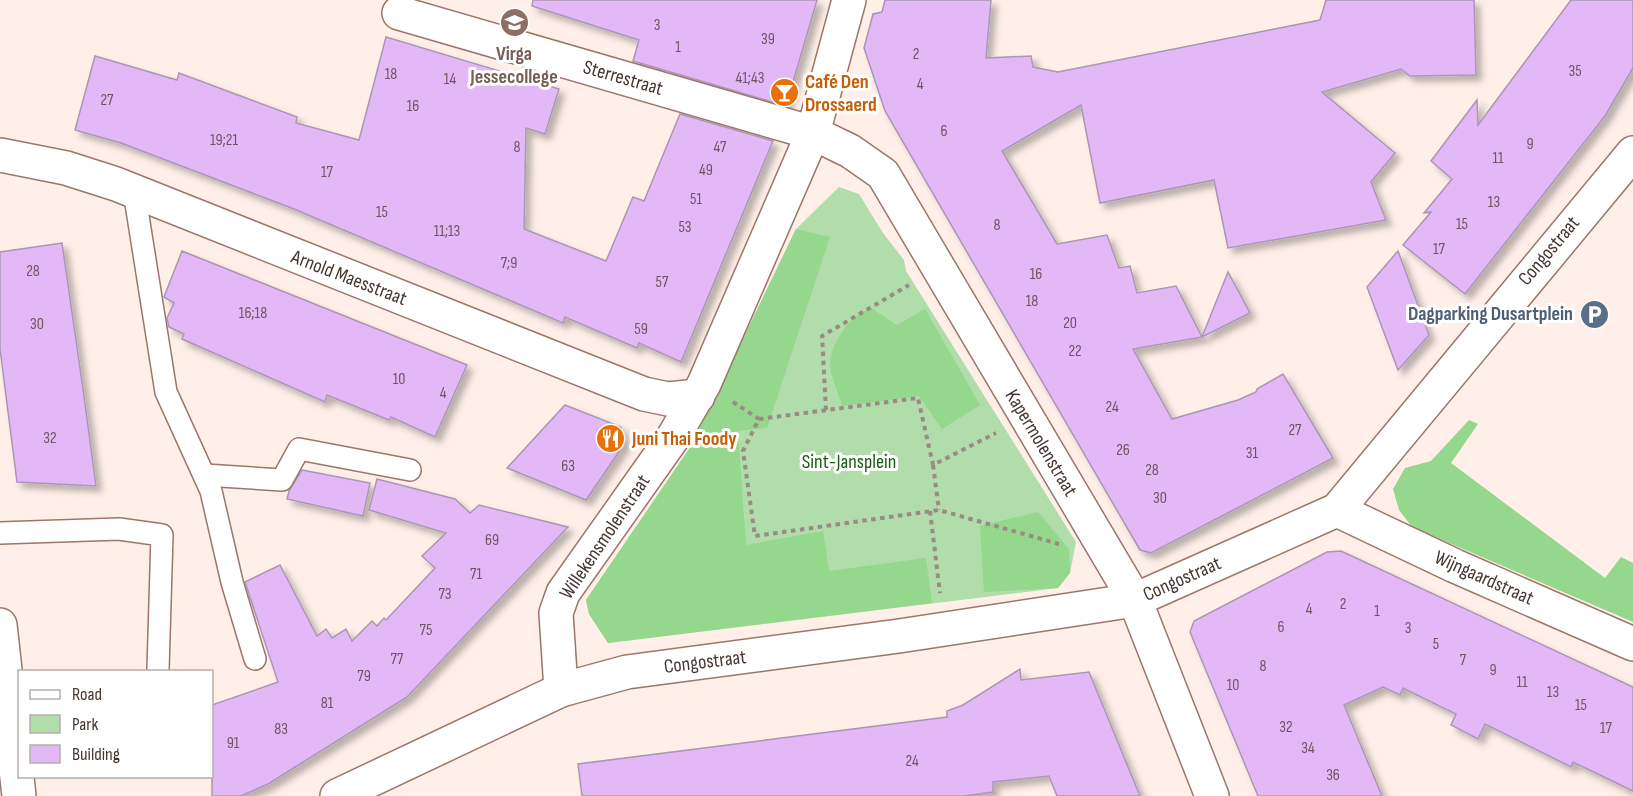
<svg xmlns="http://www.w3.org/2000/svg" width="1633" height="796" font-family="'Sofia Sans Condensed',sans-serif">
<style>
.green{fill:#b0ddaa}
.forest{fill:#95d78d}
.building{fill:#e2b8f7;stroke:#ab97b5;stroke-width:1.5;filter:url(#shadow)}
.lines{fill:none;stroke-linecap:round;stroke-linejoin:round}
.service-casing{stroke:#9a7769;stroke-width:24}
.minor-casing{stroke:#9a7769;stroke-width:36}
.path{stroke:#9a8b84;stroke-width:4;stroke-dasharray:4.5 4.5;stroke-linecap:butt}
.service{stroke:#fff;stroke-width:21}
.minor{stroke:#fff;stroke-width:33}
.labels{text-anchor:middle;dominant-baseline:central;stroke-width:6;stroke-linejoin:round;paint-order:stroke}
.number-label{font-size:16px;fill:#6c5662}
.education-label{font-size:20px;font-weight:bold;fill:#785e54;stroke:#fff}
.street-label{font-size:20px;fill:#453630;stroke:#fff}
.food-label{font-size:20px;font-weight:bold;fill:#c56008;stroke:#fff;text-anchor:start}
.service-label{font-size:20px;font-weight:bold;fill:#4e5e75;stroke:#fff;text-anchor:end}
.park-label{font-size:20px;fill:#195a13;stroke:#fff}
</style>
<defs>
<filter id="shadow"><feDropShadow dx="5.5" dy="5.5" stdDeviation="3" flood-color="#0004"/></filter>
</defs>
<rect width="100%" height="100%" fill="#ffefe8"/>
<!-- green -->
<path class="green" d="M839,187L859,194L883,233L904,260L906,271L1076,542L1070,573L1058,588L608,643L589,614L586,600L691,446L796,229Z"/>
<!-- forest -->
<g class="forest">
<path d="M796,229L830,237L767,428L738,431L746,545L823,531L829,571L926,558L932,603L608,643L589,614L586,600L691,446Z"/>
<path d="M871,308L897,325L925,309L980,405L942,429L919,396L842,406C839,394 830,376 830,364C831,341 851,315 871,308Z"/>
<path d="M1469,420L1478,424L1451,463L1605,578L1621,557L1633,563V622L1412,527L1399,510L1393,489L1405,468L1431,461Z"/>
<path d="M1038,512L1069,549L1070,573L1058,588L984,592L980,526Z"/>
</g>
<!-- building -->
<g class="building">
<path d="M533,0H817L786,106L633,61L639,40L532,6Z"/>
<path d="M885,0H991L986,58L1031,56L1033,67L1058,72L1320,20L1326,0H1474L1476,75L1410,76L1401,69L1322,92L1395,153L1371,182L1386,220L1228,248L1214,180L1100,203L1081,105L1002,151L1057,244L1107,235L1119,268L1130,266L1137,293L1176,286L1202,337L1228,272L1250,313L1202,337L1133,349L1172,419L1238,400L1256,392L1257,389L1283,374L1333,458L1151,553L1140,550L885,111L864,48L873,14L882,12Z"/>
<path d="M1571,0H1633V68L1605,116L1465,294L1403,245L1431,212L1424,213L1452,179L1431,161L1477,100L1478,125Z"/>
<path d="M386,37L559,89L545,134L526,128L524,229L606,261L633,197L644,201L680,114L773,141L681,362L639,343L637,348L565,317L563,323L294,209L121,143L75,130L95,56L177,80L179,73L297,117L296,123L359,140Z"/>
<path d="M62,243L82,382L96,486L17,482L0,349V252Z"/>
<path d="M182,251L467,365L435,437L391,417L389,420L327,395L325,402L182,339L184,334L169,327L167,318L174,303L164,297Z"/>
<path d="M1398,251L1429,335L1398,370L1367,287Z"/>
<path d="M565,405L621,427L625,443L586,500L507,468Z"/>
<path d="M302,470L370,483L363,516L287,499L289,491Z"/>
<path d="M377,479L455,499L470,513L479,505L568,527L407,697L268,784L241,796H212V705L278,682L245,582L280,565L317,636L326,629L332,638L346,629L352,641L372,621L377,626L384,618L386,620L435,568L422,556L446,533L369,510Z"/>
<path d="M1341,551L1633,687V791L1573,762L1571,767L1485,724L1478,739L1451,725L1456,714L1403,688L1400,695L1383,687L1344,705L1382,796H1258L1190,632L1194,621L1327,552Z"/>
<path d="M1020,669L1021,680L1089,672L1140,796H1057L1049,776L993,782V792L965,796H582L578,764L947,717V711L963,705Z"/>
</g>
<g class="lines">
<defs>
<g id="service">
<path d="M134,191L166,392L211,491L232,582L255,659"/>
<path d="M205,475L282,480L299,449L410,470"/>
<path d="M0,533L119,529L162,535L158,669"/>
</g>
<g id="minor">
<path d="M399,13L813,133L850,151L883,174L1135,600L1212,796"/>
<path d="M0,155L66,168L116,184L644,394L668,399L698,396"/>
<path d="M1337,510L1455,566L1633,644"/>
<path d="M0,625L19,796"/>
<path d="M561,690L556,613L563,593L674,436L704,384L813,133L849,0"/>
<path d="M337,796L561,690L627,672L899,636L1135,600L1337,510L1633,153"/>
</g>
</defs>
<!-- service casing -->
<use href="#service" class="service-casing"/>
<!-- minor casing -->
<use href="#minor" class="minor-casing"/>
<!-- path -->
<g class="path">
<path d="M733,402L759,419L743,451L755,536L939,510L1059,544"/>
<path d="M826,410L822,336L909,285"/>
<path d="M759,419L918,398L933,465L996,433"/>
<path d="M933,465L939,510"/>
<path d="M930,511L940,593"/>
</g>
<!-- service -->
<use href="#service" class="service"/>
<!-- minor -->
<use href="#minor" class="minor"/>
</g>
<!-- icons -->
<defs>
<symbol id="school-disc" viewBox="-11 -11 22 22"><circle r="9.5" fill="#8d6e63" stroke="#fff"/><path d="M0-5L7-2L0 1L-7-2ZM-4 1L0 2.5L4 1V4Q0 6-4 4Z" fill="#fff"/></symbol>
<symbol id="bar-disc" viewBox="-11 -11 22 22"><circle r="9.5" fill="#e8710a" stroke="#fff"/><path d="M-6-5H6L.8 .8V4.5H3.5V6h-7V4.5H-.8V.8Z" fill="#fff"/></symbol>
<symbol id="parking-disc" viewBox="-11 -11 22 22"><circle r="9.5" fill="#5c6f8a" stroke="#fff"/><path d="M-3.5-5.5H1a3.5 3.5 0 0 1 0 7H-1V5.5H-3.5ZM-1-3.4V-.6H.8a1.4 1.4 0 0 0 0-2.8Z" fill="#fff"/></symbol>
<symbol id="restaurant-disc" viewBox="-11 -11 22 22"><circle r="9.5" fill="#e8710a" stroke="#fff"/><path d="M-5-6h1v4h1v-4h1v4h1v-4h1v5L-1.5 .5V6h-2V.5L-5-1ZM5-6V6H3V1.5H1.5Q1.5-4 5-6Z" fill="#fff"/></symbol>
</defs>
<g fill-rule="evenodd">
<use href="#school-disc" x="498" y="6" width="33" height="33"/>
<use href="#bar-disc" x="768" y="76" width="33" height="33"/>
<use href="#parking-disc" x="1578" y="298" width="33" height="33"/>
<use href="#restaurant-disc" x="594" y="422" width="33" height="33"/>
</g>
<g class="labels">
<!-- number labels -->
<g class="number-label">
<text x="657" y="25">3</text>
<text x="768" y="39">39</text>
<text x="678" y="47">1</text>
<text x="916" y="54">2</text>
<text x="1575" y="71">35</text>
<text x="391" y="74">18</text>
<text x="750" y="78">41;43</text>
<text x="450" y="79">14</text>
<text x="920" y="84">4</text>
<text x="107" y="100">27</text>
<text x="413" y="106">16</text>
<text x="944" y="131">6</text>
<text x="224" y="140">19;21</text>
<text x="1530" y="144">9</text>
<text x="517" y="147">8</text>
<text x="720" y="147">47</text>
<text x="1498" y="158">11</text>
<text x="706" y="170">49</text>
<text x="327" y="172">17</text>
<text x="696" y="199">51</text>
<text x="1494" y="202">13</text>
<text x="382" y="212">15</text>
<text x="1462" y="224">15</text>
<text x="997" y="225">8</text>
<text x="685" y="227">53</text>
<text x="447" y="231">11;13</text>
<text x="1439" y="249">17</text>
<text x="509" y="263">7;9</text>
<text x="33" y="271">28</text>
<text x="1036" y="274">16</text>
<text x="662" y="282">57</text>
<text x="1032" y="301">18</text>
<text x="253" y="313">16;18</text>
<text x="1070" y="323">20</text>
<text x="37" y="324">30</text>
<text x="641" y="329">59</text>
<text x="1075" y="351">22</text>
<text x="399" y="379">10</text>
<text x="443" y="393">4</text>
<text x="1112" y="407">24</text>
<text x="1295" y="430">27</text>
<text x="50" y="438">32</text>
<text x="1123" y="450">26</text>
<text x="1252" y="453">31</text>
<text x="568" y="466">63</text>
<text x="1152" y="470">28</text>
<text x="1160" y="498">30</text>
<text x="492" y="540">69</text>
<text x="476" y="574">71</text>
<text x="445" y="594">73</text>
<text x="1343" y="604">2</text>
<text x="1309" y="609">4</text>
<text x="1377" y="611">1</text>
<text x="1281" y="627">6</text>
<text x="1408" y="628">3</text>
<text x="426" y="630">75</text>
<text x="1436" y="644">5</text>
<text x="397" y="659">77</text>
<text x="1463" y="660">7</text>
<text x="1263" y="666">8</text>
<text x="1493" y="670">9</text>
<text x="364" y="676">79</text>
<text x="1522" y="682">11</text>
<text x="1233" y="685">10</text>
<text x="1553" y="692">13</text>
<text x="327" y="703">81</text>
<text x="1581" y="705">15</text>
<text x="1286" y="727">32</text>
<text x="1606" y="728">17</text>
<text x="281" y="729">83</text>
<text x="233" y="743">91</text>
<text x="1308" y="748">34</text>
<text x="912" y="761">24</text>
<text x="1333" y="775">36</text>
</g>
<!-- education labels -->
<g class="education-label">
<text x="514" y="54">Virga<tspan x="514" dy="23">Jessecollege</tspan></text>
</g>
<!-- street labels -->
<g class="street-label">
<text transform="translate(623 78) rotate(16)">Sterrestraat</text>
<text transform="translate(1549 251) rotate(-50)">Congostraat</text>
<text transform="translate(349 278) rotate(21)">Arnold Maesstraat</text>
<text transform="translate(1041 443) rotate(59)">Kapermolenstraat</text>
<text transform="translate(605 537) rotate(-56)">Willekensmolenstraat</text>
<text transform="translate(1484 578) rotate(24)">Wijngaardstraat</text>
<text transform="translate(1182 579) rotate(-24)">Congostraat</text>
<text transform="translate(705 662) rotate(-7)">Congostraat</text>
</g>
<!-- food labels -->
<g class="food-label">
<text x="805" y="82">Café Den<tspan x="805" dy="23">Drossaerd</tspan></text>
<text x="632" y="439">Juni Thai Foody</text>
</g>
<!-- service labels -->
<g class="service-label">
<text x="1573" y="314">Dagparking Dusartplein</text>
</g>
<!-- park labels -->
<g class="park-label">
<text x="849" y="462">Sint-Jansplein</text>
</g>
</g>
<!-- legend -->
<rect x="18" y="670" width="195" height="108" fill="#ffffff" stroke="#b5afac" stroke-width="1.5"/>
<rect x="30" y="690" width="30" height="9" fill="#ffffff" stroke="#b5afac" stroke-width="1.5"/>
<text x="72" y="700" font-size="18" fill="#453630">Road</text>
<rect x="30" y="715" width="30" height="18" fill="#b0ddaa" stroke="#b5afac" stroke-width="1.5"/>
<text x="72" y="730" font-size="18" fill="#453630">Park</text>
<rect x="30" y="745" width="30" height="18" fill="#e2b8f7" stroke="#b5afac" stroke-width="1.5"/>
<text x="72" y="760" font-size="18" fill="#453630">Building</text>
</svg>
